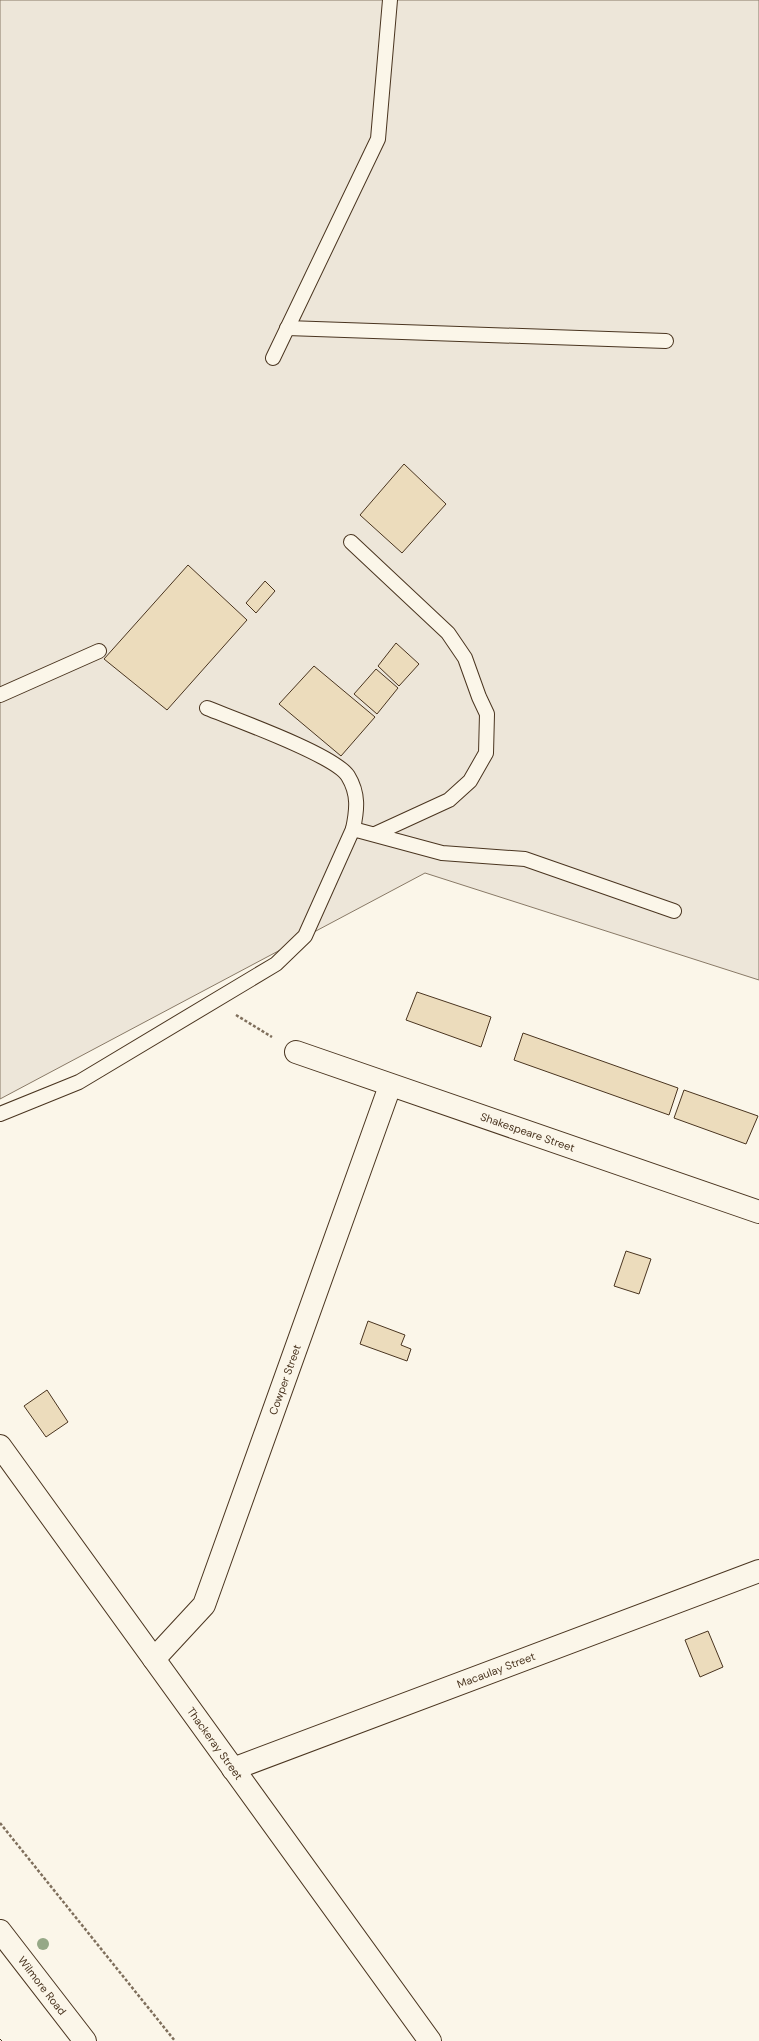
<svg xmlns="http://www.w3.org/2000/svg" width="759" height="2041" font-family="'DM Sans',sans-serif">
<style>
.green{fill:#ede6d9;stroke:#887966}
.building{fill:#ecdcbc;stroke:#4a3520}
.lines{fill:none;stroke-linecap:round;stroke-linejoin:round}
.service-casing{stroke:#4a3520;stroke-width:16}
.minor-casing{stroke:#4a3520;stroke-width:24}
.tertiary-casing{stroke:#4a3520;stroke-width:24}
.path{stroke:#7f6f5c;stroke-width:2.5;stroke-dasharray:3 2;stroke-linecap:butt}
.service{stroke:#fbf6e9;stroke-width:14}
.minor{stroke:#fbf6e9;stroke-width:22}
.tertiary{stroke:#fbf6e9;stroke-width:22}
.fence{stroke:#4a3520;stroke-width:1;stroke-dasharray:5 2;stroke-linecap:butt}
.tree{fill:#96a887}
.labels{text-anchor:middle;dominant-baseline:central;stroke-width:3;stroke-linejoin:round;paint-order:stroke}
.street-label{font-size:11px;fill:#4a3520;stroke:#fbf6e9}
</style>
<rect width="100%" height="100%" fill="#fbf6e9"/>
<!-- green -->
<path class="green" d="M0,0H759V980L425,873L0,1099Z"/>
<!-- building -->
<g class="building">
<path d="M404,464L446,504L402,553L360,515Z"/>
<path d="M188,565L247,620L167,710L104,659Z"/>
<path d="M265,581L275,591L256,613L246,603Z"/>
<path d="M396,643L419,664L399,686L378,666Z"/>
<path d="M314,666L375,717L341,756L279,704Z"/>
<path d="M376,669L398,688L377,714L354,694Z"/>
<path d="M417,992L491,1017L481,1047L406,1020Z"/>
<path d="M523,1033L678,1088L669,1115L514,1060Z"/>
<path d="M684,1090L758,1116L746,1144L674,1118Z"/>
<path d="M626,1251L651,1259L639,1294L614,1286Z"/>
<path d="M368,1321L405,1335L401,1345L411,1349L407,1361L360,1344Z"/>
<path d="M47,1390L68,1422L46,1437L24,1406Z"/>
<path d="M708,1631L723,1667L700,1677L685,1640Z"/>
</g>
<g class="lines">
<defs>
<g id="service">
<path d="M287,328L666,341"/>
<path d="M273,358L378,139L390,0"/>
<path d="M351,542L448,633L465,658L479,697L487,714L486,753L470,781L449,800L375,834"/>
<path d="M0,695L99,651"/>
<path d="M207,708C234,719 335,755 348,776C359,794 357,810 353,829"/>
<path d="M0,1114L79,1082L276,964L305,936L353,829L442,853L525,859L674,911"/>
</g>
<g id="minor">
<path id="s1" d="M296,1052L759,1212"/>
<path id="s2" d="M0,1446L430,2041"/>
<path id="s3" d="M154,1659L204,1605L390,1086"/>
<path id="s4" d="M233,1769L759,1571"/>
</g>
<g id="tertiary">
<path id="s5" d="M0,1931L85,2041"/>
</g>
</defs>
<!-- service casing -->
<use href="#service" class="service-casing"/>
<!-- minor casing -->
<use href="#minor" class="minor-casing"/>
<!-- tertiary casing -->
<use href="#tertiary" class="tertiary-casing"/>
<!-- path -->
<g class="path">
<path d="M236,1015L272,1037"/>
<path d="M0,1823L175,2041"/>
</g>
<!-- service -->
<use href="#service" class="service"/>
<!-- minor -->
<use href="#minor" class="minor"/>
<!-- tertiary -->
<use href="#tertiary" class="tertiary"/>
<!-- fence -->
<path class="fence" d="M0,2039L2,2041"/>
</g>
<!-- trees -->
<circle class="tree" cx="43" cy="1944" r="6"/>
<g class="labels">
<!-- street labels -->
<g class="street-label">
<text stroke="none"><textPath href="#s1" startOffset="245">Shakespeare Street</textPath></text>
<text stroke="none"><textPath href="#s3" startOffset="313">Cowper Street</textPath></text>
<text stroke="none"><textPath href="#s4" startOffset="281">Macaulay Street</textPath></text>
<text stroke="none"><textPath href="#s2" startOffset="367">Thackeray Street</textPath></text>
<text stroke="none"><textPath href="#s5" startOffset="69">Wilmore Road</textPath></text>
</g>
</g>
</svg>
